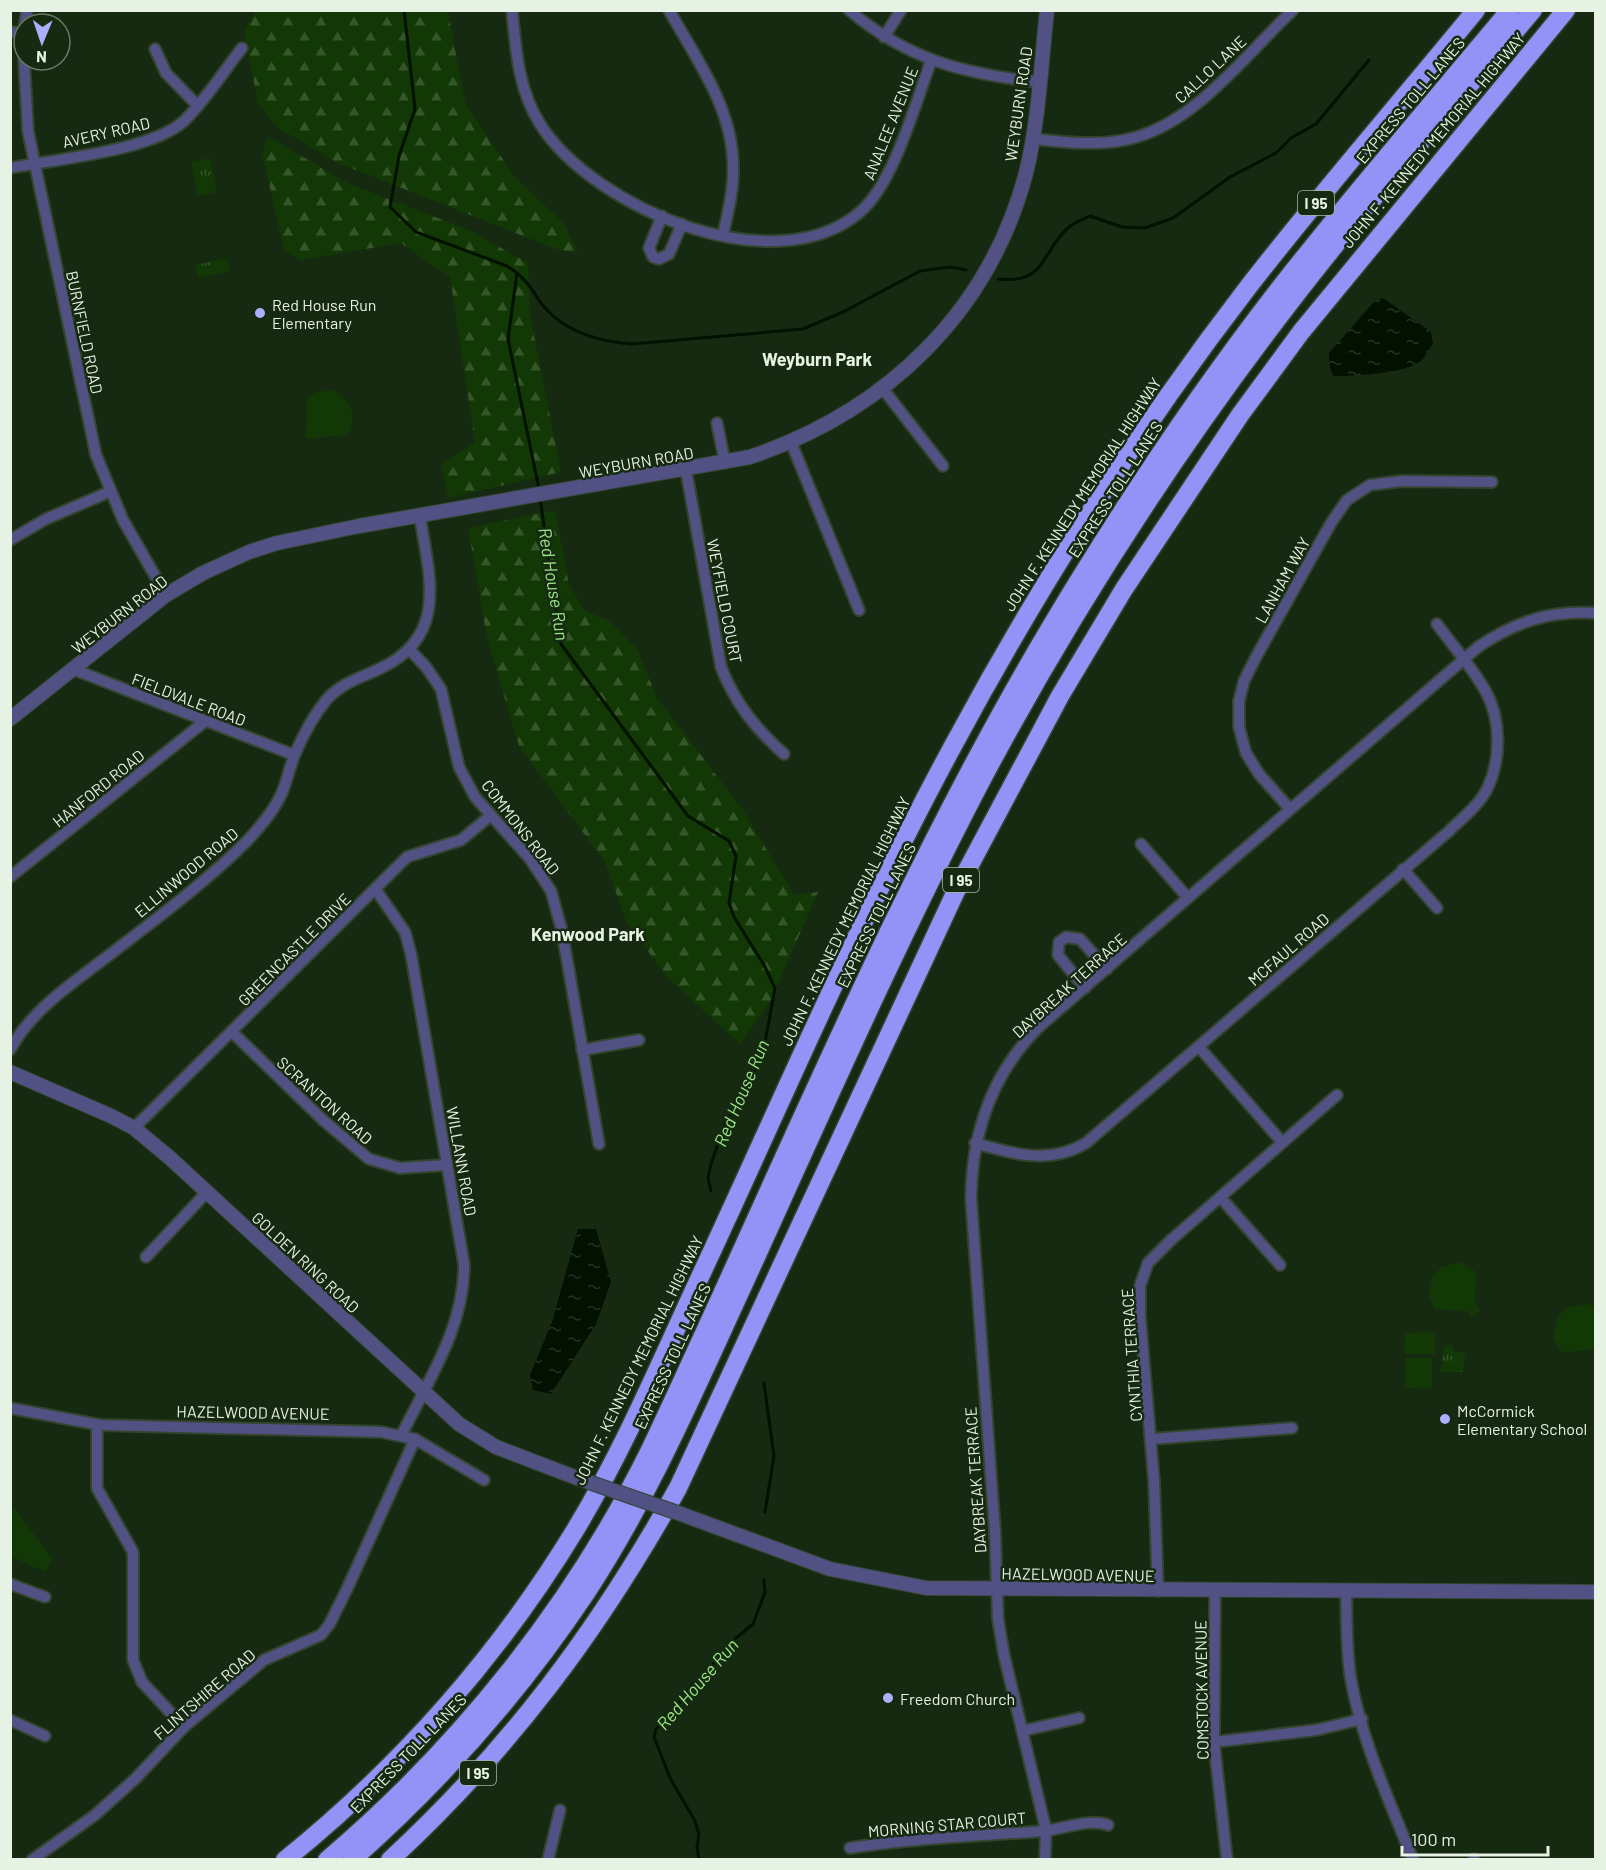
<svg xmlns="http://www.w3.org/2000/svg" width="1606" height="1870" font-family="Barlow,sans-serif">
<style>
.grass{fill:#123905}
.forest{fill:url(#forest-firs)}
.park{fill:url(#park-tufts)}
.water{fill:url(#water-ripples)}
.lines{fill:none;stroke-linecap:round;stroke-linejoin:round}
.stream{stroke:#021100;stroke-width:3}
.minor-casing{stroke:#33452e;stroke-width:14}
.tertiary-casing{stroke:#33452e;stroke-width:16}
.motorway-casing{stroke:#33452e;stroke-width:21}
.minor{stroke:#515184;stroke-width:10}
.tertiary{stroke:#515184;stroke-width:14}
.motorway{stroke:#9292f7;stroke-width:18}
.tertiary-bridge-casing{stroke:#33452e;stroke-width:16;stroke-linecap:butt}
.tertiary-bridge{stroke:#515184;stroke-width:14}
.poi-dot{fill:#acaffb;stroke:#162911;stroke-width:2}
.labels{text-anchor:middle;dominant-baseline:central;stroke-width:5;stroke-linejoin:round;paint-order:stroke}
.shield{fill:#162911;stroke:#a8b6a4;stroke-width:1.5}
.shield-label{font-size:15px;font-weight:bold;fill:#e6f2e3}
.street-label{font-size:16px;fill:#e6f2e3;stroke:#162911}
.poi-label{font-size:16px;fill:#e6f2e3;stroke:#162911;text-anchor:start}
.neighbourhood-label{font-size:18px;font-weight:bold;fill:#e6f2e3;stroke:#162911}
.water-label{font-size:18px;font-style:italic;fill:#9ae885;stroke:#162911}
</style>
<defs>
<pattern id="forest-firs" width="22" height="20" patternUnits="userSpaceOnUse" patternTransform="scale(1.5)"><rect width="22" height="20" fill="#123905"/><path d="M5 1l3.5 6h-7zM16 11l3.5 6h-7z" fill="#345629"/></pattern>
<pattern id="park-tufts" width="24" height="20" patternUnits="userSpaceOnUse" patternTransform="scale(1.5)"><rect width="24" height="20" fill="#123905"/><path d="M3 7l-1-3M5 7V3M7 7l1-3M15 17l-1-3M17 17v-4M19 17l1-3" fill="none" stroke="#345629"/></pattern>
<pattern id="water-ripples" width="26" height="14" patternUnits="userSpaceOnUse" patternTransform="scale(1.5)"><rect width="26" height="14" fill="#021100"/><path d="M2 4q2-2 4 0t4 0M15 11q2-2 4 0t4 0" fill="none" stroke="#273425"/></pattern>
</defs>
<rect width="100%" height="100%" fill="#162911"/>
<!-- grass -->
<g class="grass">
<path d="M332,390C351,399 356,412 350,431L345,435L306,439L307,397L317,392Z"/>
<path d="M1461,1262L1476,1272L1475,1303L1480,1311L1472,1317L1467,1311L1435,1309L1429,1297L1432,1276L1442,1267Z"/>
<path d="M1590,1304L1595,1308V1349L1562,1353L1553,1338L1558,1316L1569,1307Z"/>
<path d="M1435,1332V1354H1404L1405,1333Z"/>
<path d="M1406,1357L1432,1358V1389L1405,1388Z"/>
<path d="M11,1505L53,1559L45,1572L11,1557Z"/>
</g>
<!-- forest -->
<g class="forest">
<path d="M256,11H448L465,103L514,176L564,224L578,253L556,249L338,163L277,127L258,103L244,31Z"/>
<path d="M269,137L347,183L469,230L528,263L530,315L561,472L448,498L441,464L475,443L450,277L401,243L301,260L284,250L262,153Z"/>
<path d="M555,510L569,585L585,611L608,620L637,649L657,698L743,810L794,895L818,892L770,1002L740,1044L667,977L627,923L605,862L519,746L487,638L468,528Z"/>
</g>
<!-- park -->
<g class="park">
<path d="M210,158L217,192L198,196L191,162Z"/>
<path d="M227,258L230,271L198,278L195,265Z"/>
<path d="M1451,1345L1455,1352H1465L1464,1372H1441L1444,1346Z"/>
</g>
<!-- water -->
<g class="water">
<path d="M1383,298L1431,332L1433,344C1429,348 1426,356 1422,360C1407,374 1353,376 1333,376L1329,364V353L1374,302Z"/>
<path d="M578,1229H596L611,1282L596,1324L551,1394L533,1390L530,1375L552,1322Z"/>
</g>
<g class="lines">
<!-- stream -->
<g class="stream">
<path d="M404,10L415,109L399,156L390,207L416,232L507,266L517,273L508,339L539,489"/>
<path d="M518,274C534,287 535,298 547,310C568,333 602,342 632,344L803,329L843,312L920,271L950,267L966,270"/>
<path d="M998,279C1048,284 1040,252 1069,227C1075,222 1084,219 1090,216L1122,227L1145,228L1173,218L1230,177L1276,153L1291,138L1316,124L1369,60"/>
<path d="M540,498L561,644L688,816L729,841L736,856L729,903L734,917L764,965L775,988L764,1048L751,1080L725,1124L711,1164L708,1178L711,1191"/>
<path d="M764,1383L774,1456L765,1512"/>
<path d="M699,1860L697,1847L699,1834L695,1821L670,1778L654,1737L656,1729L679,1705L683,1694L722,1655L729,1644L753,1624L765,1592L764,1580"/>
</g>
<defs>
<g id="minor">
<path d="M512,10C516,50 518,89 540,124C593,208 775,285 860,212C894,183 915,104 931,61"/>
<path d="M669,10C696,59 733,108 733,166C734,189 728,212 723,235"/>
<path d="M849,10C908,60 964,74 1039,82"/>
<path d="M25,24L27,10"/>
<path d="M10,32L24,33"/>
<path d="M884,37L901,10"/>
<path d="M155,49L166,73L197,105"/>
<path d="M24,60L28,131L96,455L123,520L166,595"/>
<path d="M1033,139C1063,142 1094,146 1124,140C1192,128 1245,55 1293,10"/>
<path d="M10,168C56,159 151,151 184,121C206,100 223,72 242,48"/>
<path d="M662,216L649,248L653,257L659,259L669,254L682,224"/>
<path d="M883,389L943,466"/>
<path d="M717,423L725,463"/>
<path d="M791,442L859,610"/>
<path d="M686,470L721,667C735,703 755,728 784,754"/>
<path d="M10,540L46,519L109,492"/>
<path d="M409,649L426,667L441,689L459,767L475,797L530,859L551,891L562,931L599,1144"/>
<path d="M75,670L294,755"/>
<path d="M1290,809L1259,774L1246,753L1239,727V701L1244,681L1256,657L1331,523L1347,500L1370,485L1402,481L1492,482"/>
<path d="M1141,844L1188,898"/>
<path d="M1403,869L1437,908"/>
<path d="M10,877L204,722"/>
<path d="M376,890L405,932L411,954L464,1264C465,1326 428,1381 401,1436"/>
<path d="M1085,988L1058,955L1059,942L1066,937L1080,939L1107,969"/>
<path d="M232,1032L324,1121L369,1159L400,1168L446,1165"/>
<path d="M1199,1047L1281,1141"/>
<path d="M10,1050C31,1010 74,982 108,956C156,919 205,883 248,840C260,827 272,813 280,797C287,783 289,768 295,754C303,735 314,715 327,699C343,682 361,678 381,668C449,636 429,575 420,517"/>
<path d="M582,1050L639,1040"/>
<path d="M134,1128L407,857L461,840L490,816"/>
<path d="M975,1143C1012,1154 1050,1165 1086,1143L1448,832C1461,819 1480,805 1488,787C1501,759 1501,719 1486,692C1473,668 1453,646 1437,624"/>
<path d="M1221,1198L1280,1265"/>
<path d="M146,1257L207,1192"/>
<path d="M10,1408L100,1425L381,1432L415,1439L484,1480"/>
<path d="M97,1425V1488L133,1552V1660L142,1682L184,1727"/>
<path d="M1152,1439L1292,1428"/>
<path d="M10,1584L45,1597"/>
<path d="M1158,1591L1154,1481L1140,1315V1286L1148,1263L1171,1240L1337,1095"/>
<path d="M1215,1592L1214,1742L1227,1860"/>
<path d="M1346,1592C1347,1621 1346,1652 1351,1680C1362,1742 1390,1802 1413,1860"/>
<path d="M10,1720L45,1736"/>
<path d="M1022,1731L1079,1718"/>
<path d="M1214,1742L1316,1730L1362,1719"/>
<path d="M850,1848C914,1838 979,1836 1044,1831C1062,1829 1091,1818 1108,1825"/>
<path d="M32,1860L95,1815L136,1778L184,1727L264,1660L321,1635L329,1625L347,1589L415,1439"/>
<path d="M548,1860L560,1810"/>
<path d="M1045,1860L1046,1830L1004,1655L998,1619L995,1532L971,1198C972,1133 992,1073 1040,1026L1478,647C1515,622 1550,610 1596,613"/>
<path d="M1474,1860V1859"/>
</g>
<g id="tertiary">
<path d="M10,719L166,595L203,573L249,552L277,543L359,526L750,457C886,411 989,313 1026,173C1039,120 1041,64 1047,10"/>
<path d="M10,1072L111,1116L134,1128L170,1158L459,1424L496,1447L577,1478"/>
<path d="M681,1514L830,1569L926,1588L1596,1592"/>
</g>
<g id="motorway">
<path d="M285,1860C400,1767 500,1654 577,1527C625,1447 661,1361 700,1277C783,1099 860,917 954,744C1040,584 1138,430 1249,286C1322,192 1400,103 1476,10"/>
<path d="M327,1860C460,1747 573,1606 650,1450C780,1175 894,890 1050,628C1121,509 1198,393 1283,284C1356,191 1434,101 1510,10"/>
<path d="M352,1860C441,1781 520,1692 586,1593C651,1494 697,1385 747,1277C822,1112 895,946 979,785C1069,615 1174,453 1291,301C1368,201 1451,107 1533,10"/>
<path d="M390,1860C511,1748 598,1631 678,1488L956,891L1060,696L1124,589L1240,415L1301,332L1566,10"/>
</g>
</defs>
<!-- minor casing -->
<use href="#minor" class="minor-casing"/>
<!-- tertiary casing -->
<use href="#tertiary" class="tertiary-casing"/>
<!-- motorway casing -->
<use href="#motorway" class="motorway-casing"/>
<!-- minor -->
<use href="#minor" class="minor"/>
<!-- tertiary -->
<use href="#tertiary" class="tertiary"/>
<!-- motorway -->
<use href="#motorway" class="motorway"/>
<defs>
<path id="tertiary-bridge" d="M577,1478L681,1514"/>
</defs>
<!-- tertiary-bridge casing -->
<use href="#tertiary-bridge" class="tertiary-bridge-casing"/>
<!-- tertiary-bridge -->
<use href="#tertiary-bridge" class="tertiary-bridge"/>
</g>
<!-- markers -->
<g class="poi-dot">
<circle cx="260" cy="313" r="6"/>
<circle cx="1445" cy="1419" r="6"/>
<circle cx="888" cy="1698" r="6"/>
</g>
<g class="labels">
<!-- shield labels -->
<g class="shield">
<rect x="1298" y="191" width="36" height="24" rx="4.5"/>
<rect x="943" y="868" width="36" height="24" rx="4.5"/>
<rect x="460" y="1761" width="36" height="24" rx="4.5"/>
</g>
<g class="shield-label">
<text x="1316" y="203">I 95</text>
<text x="961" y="880">I 95</text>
<text x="478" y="1773">I 95</text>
</g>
<!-- street labels -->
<g class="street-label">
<text transform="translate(1210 69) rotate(-43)">CALLO LANE</text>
<text transform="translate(1410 100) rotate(-50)">EXPRESS TOLL LANES</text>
<text transform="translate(1018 104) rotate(-82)">WEYBURN ROAD</text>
<text transform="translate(890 123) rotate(-68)">ANALEE AVENUE</text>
<text transform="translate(106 132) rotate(-13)">AVERY ROAD</text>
<text transform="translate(1433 140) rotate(-50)">JOHN F. KENNEDY MEMORIAL HIGHWAY</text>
<text transform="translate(85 332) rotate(78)">BURNFIELD ROAD</text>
<text transform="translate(636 462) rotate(-10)">WEYBURN ROAD</text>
<text transform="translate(1115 489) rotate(-57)">EXPRESS TOLL LANES</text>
<text transform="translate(1082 494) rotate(-57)">JOHN F. KENNEDY MEMORIAL HIGHWAY</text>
<text transform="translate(1282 580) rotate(-61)">LANHAM WAY</text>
<text transform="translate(725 601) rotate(79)">WEYFIELD COURT</text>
<text transform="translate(119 614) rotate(-38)">WEYBURN ROAD</text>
<text transform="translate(189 699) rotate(21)">FIELDVALE ROAD</text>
<text transform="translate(98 788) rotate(-39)">HANFORD ROAD</text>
<text transform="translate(521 827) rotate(52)">COMMONS ROAD</text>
<text transform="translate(186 872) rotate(-40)">ELLINWOOD ROAD</text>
<text transform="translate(876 915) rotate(-64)">EXPRESS TOLL LANES</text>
<text transform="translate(845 921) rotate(-64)">JOHN F. KENNEDY MEMORIAL HIGHWAY</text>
<text transform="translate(294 949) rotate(-45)">GREENCASTLE DRIVE</text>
<text transform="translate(1288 949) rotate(-41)">MCFAUL ROAD</text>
<text transform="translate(1069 985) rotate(-42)">DAYBREAK TERRACE</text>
<text transform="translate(325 1100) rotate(42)">SCRANTON ROAD</text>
<text transform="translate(462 1161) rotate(80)">WILLANN ROAD</text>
<text transform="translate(306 1262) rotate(43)">GOLDEN RING ROAD</text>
<text transform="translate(1131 1355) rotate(-94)">CYNTHIA TERRACE</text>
<text transform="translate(672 1356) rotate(-65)">EXPRESS TOLL LANES</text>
<text transform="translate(638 1360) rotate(-64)">JOHN F. KENNEDY MEMORIAL HIGHWAY</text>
<text transform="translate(253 1412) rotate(1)">HAZELWOOD AVENUE</text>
<text transform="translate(975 1480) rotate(-94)">DAYBREAK TERRACE</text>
<text transform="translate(1078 1574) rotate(1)">HAZELWOOD AVENUE</text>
<text transform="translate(1201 1690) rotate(-91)">COMSTOCK AVENUE</text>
<text transform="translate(204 1694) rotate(-41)">FLINTSHIRE ROAD</text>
<text transform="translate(408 1753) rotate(-46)">EXPRESS TOLL LANES</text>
<text transform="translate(947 1824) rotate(-5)">MORNING STAR COURT</text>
</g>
<!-- poi labels -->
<g class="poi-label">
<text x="272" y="304">Red House Run<tspan x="272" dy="18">Elementary</tspan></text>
<text x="1457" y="1410">McCormick<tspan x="1457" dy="18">Elementary School</tspan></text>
<text x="900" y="1698">Freedom Church</text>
</g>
<!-- neighbourhood labels -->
<g class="neighbourhood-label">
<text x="817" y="359">Weyburn Park</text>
<text x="588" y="934">Kenwood Park</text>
</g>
<!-- water labels -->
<g class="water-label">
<text transform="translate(554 584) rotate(81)">Red House Run</text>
<text transform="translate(741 1093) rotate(-67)">Red House Run</text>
<text transform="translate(697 1684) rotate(-49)">Red House Run</text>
</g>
</g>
<!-- border -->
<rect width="1606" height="1870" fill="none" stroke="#e6f2e3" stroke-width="24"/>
<!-- north arrow -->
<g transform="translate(42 42) rotate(182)"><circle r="28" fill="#162911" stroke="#697965" stroke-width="1.5"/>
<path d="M0-4.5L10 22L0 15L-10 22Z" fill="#acaffb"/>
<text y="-9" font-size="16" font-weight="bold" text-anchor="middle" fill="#e6f2e3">N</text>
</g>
<!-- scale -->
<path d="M1402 1846v9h146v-9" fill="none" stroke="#e6f2e3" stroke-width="3"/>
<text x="1411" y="1846" font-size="18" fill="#e6f2e3" stroke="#162911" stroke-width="4.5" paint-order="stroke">100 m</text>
</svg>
